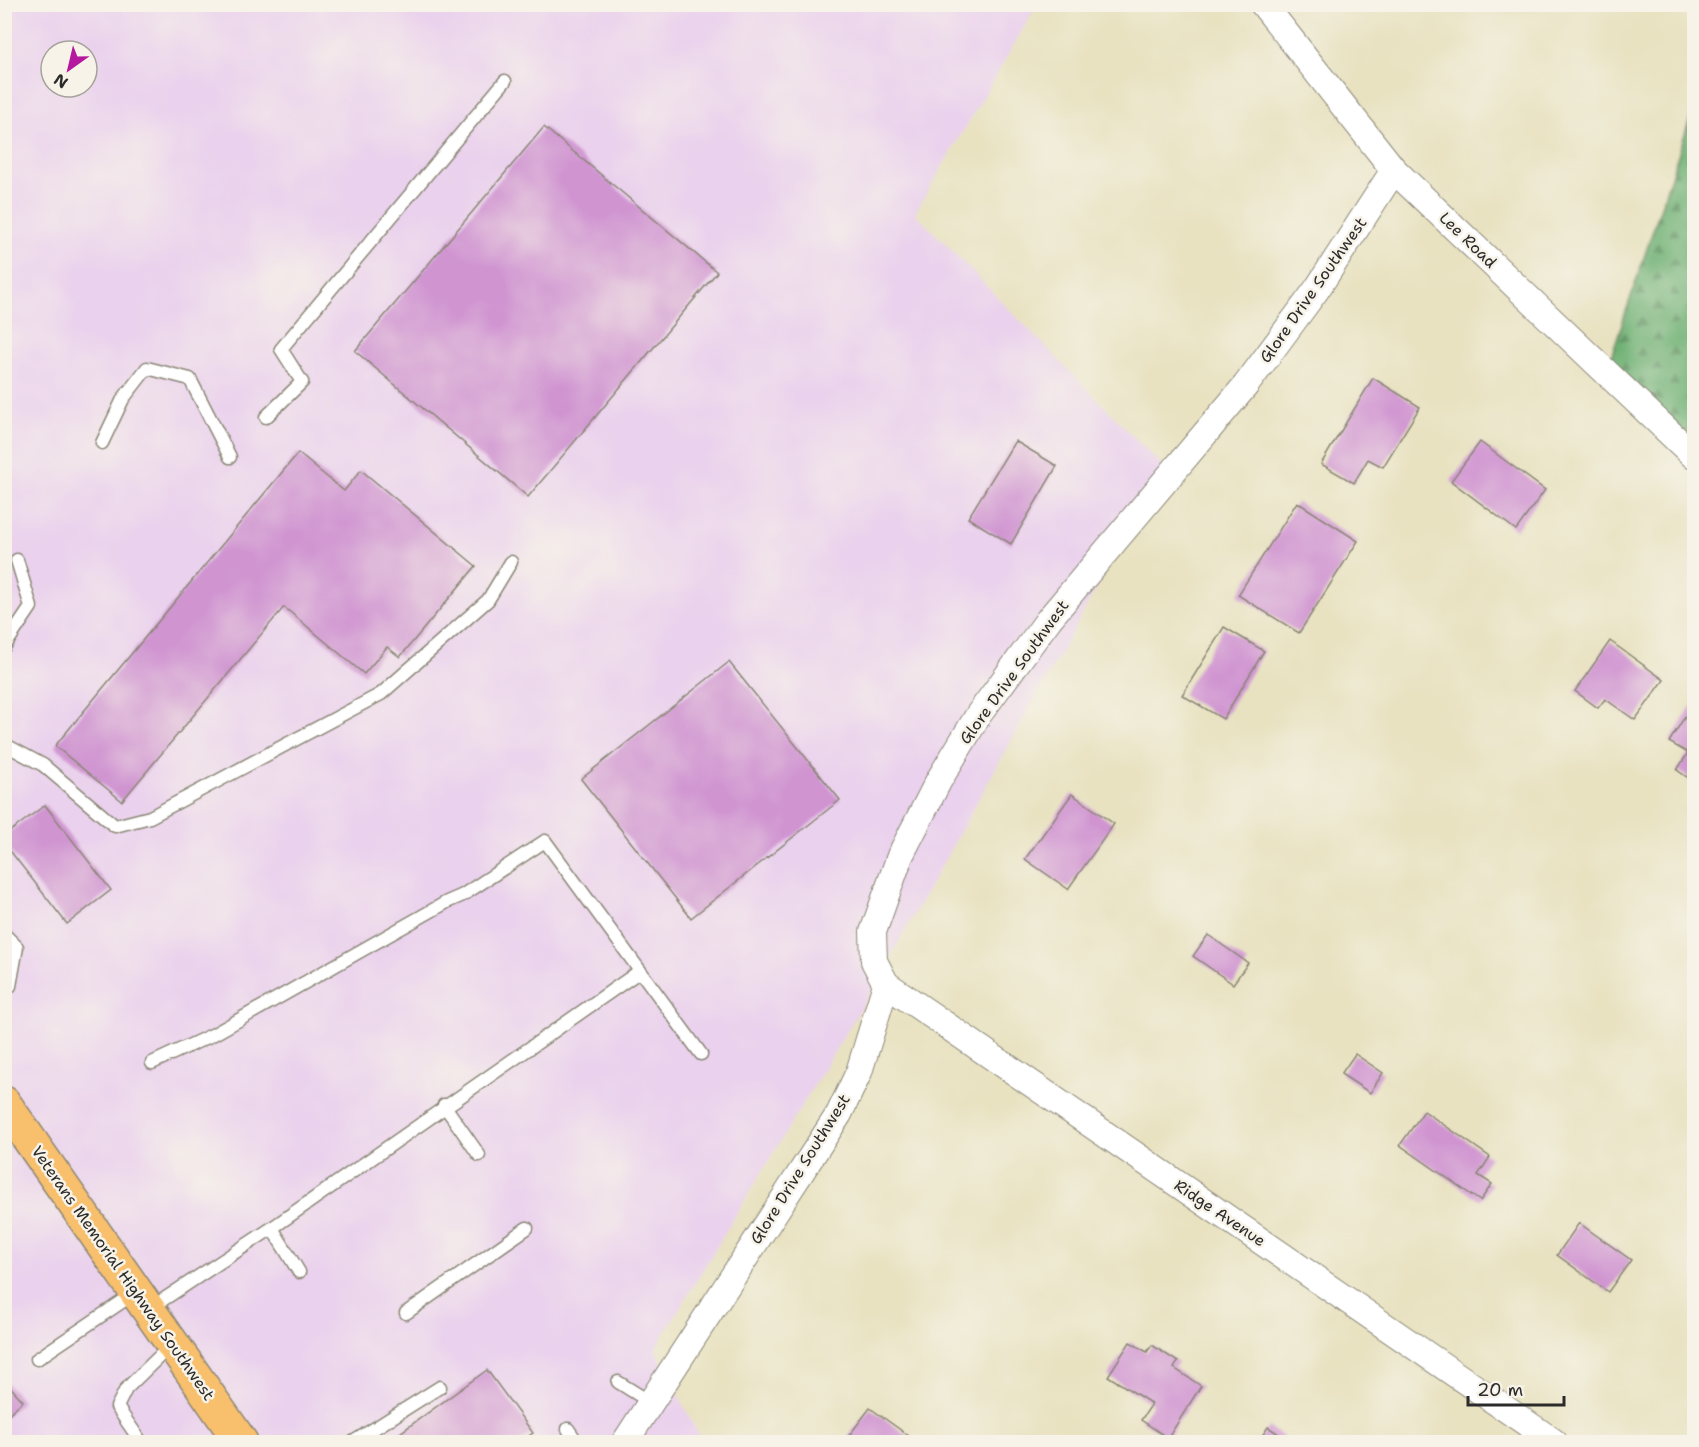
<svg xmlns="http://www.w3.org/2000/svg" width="1699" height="1447" font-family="'Shantell Sans',sans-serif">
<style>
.built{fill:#ead1ed;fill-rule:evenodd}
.forest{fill:url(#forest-firs);stroke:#4d6e50;stroke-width:1.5}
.building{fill:#d095d1}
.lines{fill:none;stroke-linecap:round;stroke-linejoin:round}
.lane-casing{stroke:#8a8676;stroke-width:15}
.street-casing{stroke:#8a8676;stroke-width:28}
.primary-casing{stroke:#8a8676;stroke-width:36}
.lane{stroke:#fff;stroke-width:12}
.street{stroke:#fff;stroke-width:26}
.primary{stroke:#f8bf6c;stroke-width:33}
.labels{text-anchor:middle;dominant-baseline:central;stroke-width:5;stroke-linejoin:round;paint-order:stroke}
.street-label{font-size:16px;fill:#2b2b2b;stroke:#f7f3e8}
</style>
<defs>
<pattern id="forest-firs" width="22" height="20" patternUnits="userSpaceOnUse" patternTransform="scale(1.5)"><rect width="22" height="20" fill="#6fb174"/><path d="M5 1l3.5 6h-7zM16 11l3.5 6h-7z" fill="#5b905f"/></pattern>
</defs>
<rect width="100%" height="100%" fill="#f7f3e8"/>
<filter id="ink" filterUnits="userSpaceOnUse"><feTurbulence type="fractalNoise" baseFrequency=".0167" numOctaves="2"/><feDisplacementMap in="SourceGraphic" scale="12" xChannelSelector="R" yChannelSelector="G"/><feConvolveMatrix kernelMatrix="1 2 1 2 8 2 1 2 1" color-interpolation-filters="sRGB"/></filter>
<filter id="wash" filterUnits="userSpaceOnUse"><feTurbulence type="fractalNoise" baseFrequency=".008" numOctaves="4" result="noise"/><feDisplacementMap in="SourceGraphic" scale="24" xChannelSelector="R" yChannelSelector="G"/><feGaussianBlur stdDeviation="1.35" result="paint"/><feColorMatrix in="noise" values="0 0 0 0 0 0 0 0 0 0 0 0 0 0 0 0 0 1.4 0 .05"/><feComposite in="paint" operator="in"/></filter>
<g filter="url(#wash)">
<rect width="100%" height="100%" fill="#e8e2c1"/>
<!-- built -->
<path class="built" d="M5,5H1037L915,213L1164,468L871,991L655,1349L702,1442H5ZM51,51H87V87H51Z"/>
<!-- forest -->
<path class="forest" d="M1694,107V441L1610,360Z"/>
<g id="blocks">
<!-- building -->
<g class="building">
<path d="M544,127L717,272L528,497L355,351Z"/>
<path d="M1373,378L1420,407L1383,467L1368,459L1354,483L1321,464Z"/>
<path d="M1015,441L1057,466L1011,544L968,518Z"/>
<path d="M1480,442L1545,490L1516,530L1451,481Z"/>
<path d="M298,453L344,491L361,470L476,566L400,657L387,647L364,674L284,607L122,801L55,746Z"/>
<path d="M1297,502L1358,541L1299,633L1238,595Z"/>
<path d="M4,609L10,613L4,622Z"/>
<path d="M1224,627L1264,651L1223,719L1182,695Z"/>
<path d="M1610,641L1664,680L1635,720L1605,699L1598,708L1575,691Z"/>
<path d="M729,662L840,800L691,918L581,779Z"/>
<path d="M1694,702V782L1677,770L1688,753L1669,742Z"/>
<path d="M1072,794L1114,824L1068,889L1025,859Z"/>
<path d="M45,805L111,890L67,924L4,843V836Z"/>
<path d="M1208,935L1248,963L1233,984L1193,956Z"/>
<path d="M1355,1054L1383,1073L1370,1093L1341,1074Z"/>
<path d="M1424,1111L1490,1157L1478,1175L1492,1184L1480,1201L1400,1145Z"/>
<path d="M1579,1223L1631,1260L1608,1292L1557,1255Z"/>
<path d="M1130,1342L1147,1352L1152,1345L1178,1362L1174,1368L1201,1386L1168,1438L1141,1420L1152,1404L1108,1376Z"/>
<path d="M487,1370L533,1433L520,1442H400L396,1436Z"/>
<path d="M4,1380L23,1401L4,1418Z"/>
<path d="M870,1408L913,1439L911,1442H844Z"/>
<path d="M1268,1427L1291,1442H1258Z"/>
</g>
</g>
</g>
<g filter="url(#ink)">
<use href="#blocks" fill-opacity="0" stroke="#8a8676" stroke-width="1.5"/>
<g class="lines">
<defs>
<g id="lane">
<path d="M266,417L302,382L281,349L505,81"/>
<path d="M102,443L123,399L147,368L190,379L230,457"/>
<path d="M4,647L31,607L17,560"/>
<path d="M4,744L43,765L115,826L150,817L381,694L488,600L511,562"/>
<path d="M4,934L17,947L10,986L4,991"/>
<path d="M152,1063L214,1034L447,902L463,895L545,841L701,1054"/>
<path d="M444,1105L479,1155"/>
<path d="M272,1228L299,1272"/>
<path d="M149,1309L272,1228L640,971"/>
<path d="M406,1313L527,1228"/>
<path d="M37,1359L135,1293"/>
<path d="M618,1382L650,1402"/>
<path d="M568,1429L577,1442"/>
<path d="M141,1442L117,1407L126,1389L171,1345"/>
<path d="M353,1442L440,1387"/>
</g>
<g id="street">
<path d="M1263,4L1394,170L1694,456"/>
<path d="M886,984L1554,1442"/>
<path d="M625,1442L839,1114L859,1072L886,984L874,961L873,932L900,856L939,780L979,714L1049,619L1246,385L1317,289L1394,170"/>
</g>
<path id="primary" d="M4,1103L241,1442"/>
</defs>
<!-- lane casing -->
<use href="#lane" class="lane-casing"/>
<!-- street casing -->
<use href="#street" class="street-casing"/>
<!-- primary casing -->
<use href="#primary" class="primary-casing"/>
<!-- lane -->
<use href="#lane" class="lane"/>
<!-- street -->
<use href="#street" class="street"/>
<!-- primary -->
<use href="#primary" class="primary"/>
</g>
</g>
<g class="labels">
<!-- street labels -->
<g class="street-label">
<text transform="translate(1468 240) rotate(44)">Lee Road</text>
<text transform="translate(1313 290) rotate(-55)">Glore Drive Southwest</text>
<text transform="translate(1014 672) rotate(-54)">Glore Drive Southwest</text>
<text transform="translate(800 1169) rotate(-58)">Glore Drive Southwest</text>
<text transform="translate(1220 1213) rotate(34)">Ridge Avenue</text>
<text transform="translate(123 1273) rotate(55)">Veterans Memorial Highway Southwest</text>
</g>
</g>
<!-- margin -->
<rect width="1699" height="1447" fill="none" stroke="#f7f3e8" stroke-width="24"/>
<!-- north arrow -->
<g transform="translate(69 69) rotate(214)"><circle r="28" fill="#f7f3e8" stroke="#a5a39c" stroke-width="1.5"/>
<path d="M0-4.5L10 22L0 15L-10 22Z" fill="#b5179e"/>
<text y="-9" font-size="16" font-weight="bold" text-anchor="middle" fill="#2b2b2b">N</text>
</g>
<!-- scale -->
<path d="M1468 1396v9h96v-9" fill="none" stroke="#2b2b2b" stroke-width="3"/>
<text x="1477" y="1396" font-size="18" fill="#2b2b2b" stroke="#f7f3e8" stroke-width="4.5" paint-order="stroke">20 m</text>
</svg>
